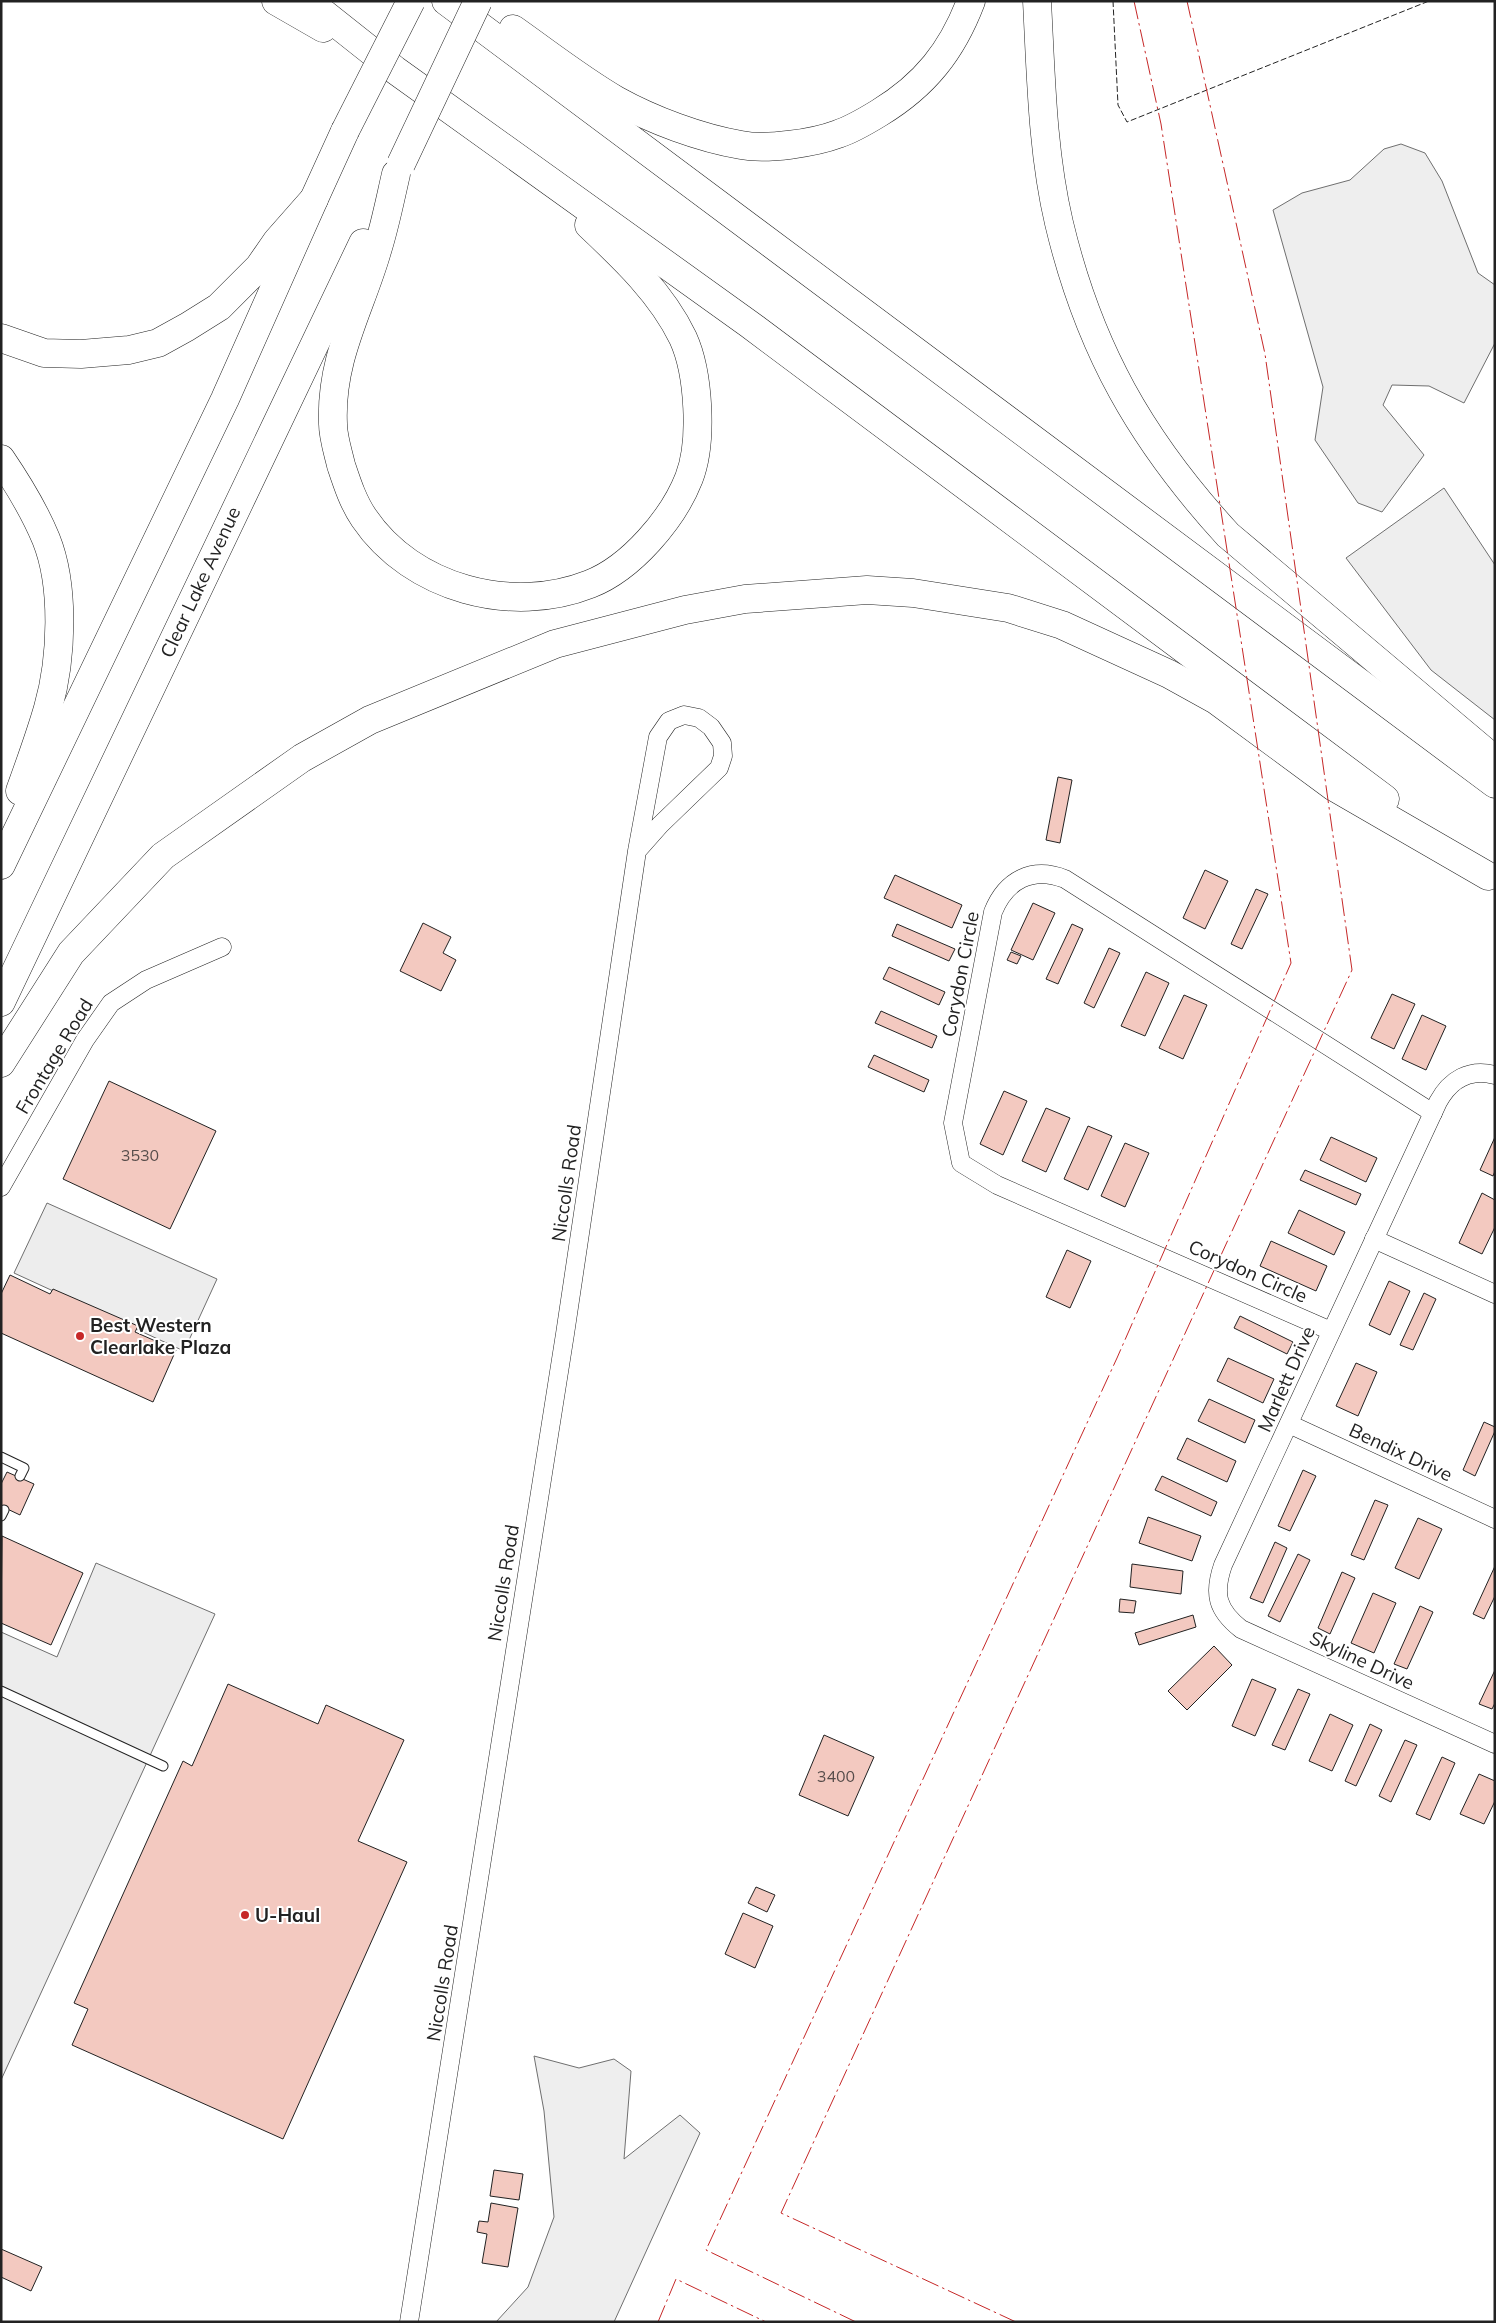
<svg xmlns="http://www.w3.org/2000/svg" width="1496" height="2323" font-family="Mulish,sans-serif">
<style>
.green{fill:#eee;stroke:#6f6f6f}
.parking{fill:#ededed;stroke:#6f6f6f}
.building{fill:#f3c9c0;stroke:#222}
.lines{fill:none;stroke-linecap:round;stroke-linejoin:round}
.service-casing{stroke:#222;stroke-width:11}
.minor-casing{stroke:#222;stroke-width:19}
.motorway-casing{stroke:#222;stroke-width:29}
.service{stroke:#fff;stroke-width:9}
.minor{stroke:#fff;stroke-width:18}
.motorway{stroke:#fff;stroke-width:28}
.motorway-bridge-casing{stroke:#222;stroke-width:29;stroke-linecap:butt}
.motorway-bridge{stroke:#fff;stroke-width:28}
.fence{stroke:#222;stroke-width:1;stroke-dasharray:6 2.5;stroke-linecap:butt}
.power{stroke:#c62828;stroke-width:1;stroke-dasharray:18 4 2.5 4;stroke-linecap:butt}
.poi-dot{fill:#c62828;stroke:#fff;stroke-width:2}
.labels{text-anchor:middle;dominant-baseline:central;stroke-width:4;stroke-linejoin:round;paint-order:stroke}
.number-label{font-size:16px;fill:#564c4a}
.street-label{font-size:19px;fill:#222;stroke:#fff}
.poi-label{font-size:19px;font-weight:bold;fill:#222;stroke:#fff;text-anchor:start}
</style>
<rect width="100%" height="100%" fill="#fff"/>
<!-- green -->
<g class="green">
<path d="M1401,144L1425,153L1442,181L1478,273L1495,285V343L1464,403L1429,386L1392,385L1383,405L1424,455L1382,512L1358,503L1315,440L1323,387L1273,210L1302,193L1350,180L1384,149Z"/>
<path d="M1444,488L1495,565V720L1431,670L1346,558Z"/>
<path d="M534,2056L579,2068L614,2059L631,2071L624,2159L680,2115L700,2133L614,2322H496L528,2287L554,2217L544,2111Z"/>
</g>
<!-- parking -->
<g class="parking">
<path d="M47,1203L217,1279L184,1351L14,1273Z"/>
<path d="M96,1563L215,1614L1,2080V1632L57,1657Z"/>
</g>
<!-- building -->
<g class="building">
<path d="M1058,777L1072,780L1060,843L1046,840Z"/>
<path d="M1205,870L1228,881L1205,929L1183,918Z"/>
<path d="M895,875L962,905L952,928L884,898Z"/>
<path d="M1256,889L1268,894L1242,949L1231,944Z"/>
<path d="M1033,903L1055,913L1033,960L1011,950Z"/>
<path d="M423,923L451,937L443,953L456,960L441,991L400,971Z"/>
<path d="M897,924L955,949L949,961L892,936Z"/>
<path d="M1072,924L1083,929L1058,984L1046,979Z"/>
<path d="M1109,948L1120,953L1094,1008L1084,1003Z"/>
<path d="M1011,952L1021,956L1017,964L1007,960Z"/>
<path d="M889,967L945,992L939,1005L883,979Z"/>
<path d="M1146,972L1169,983L1145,1036L1121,1026Z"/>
<path d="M1392,994L1415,1004L1394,1049L1371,1038Z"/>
<path d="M1184,995L1207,1005L1183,1059L1159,1048Z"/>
<path d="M881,1011L937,1036L932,1048L875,1023Z"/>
<path d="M1422,1015L1446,1026L1426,1070L1402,1059Z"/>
<path d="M874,1055L929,1080L924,1092L868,1067Z"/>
<path d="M109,1081L216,1131L170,1229L63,1179Z"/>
<path d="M1004,1091L1027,1101L1003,1155L980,1144Z"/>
<path d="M1046,1108L1070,1118L1046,1172L1022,1161Z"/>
<path d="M1088,1126L1112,1136L1088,1190L1064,1179Z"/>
<path d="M1331,1137L1377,1158L1366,1182L1320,1160Z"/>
<path d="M1495,1137V1171L1493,1176L1480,1170Z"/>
<path d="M1125,1143L1149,1153L1125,1207L1101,1196Z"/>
<path d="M1305,1170L1361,1194L1356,1205L1300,1180Z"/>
<path d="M1482,1193L1495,1200V1227L1482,1254L1459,1243Z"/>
<path d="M1299,1210L1345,1232L1334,1255L1288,1233Z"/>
<path d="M1271,1241L1327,1266L1316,1291L1260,1266Z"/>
<path d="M1067,1250L1091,1261L1070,1308L1046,1297Z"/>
<path d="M10,1275L50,1294L53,1289L138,1326L135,1332L176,1350L153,1402L1,1333V1294Z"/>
<path d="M1389,1281L1410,1291L1390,1335L1369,1325Z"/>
<path d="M1424,1293L1436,1299L1413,1350L1400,1345Z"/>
<path d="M1240,1316L1293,1342L1287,1354L1234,1328Z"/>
<path d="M1228,1358L1274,1379L1263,1403L1217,1381Z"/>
<path d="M1356,1363L1377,1372L1358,1416L1336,1406Z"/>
<path d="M1209,1399L1255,1420L1245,1443L1198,1421Z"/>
<path d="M1484,1422L1495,1427V1431L1475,1476L1463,1470Z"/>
<path d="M1187,1438L1236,1461L1227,1482L1177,1459Z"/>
<path d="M1303,1470L1316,1476L1290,1531L1278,1526Z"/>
<path d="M7,1472L34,1484L20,1515L1,1506V1484Z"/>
<path d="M1162,1476L1217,1502L1211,1516L1155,1490Z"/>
<path d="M1375,1500L1388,1505L1364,1560L1351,1555Z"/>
<path d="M1148,1517L1201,1536L1192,1561L1139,1543Z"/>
<path d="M1418,1518L1442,1529L1419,1579L1395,1568Z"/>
<path d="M2,1536L83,1573L51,1645L1,1623Z"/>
<path d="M1275,1542L1287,1548L1263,1603L1250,1598Z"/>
<path d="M1298,1554L1310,1560L1280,1622L1268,1616Z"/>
<path d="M1132,1564L1183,1571L1181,1594L1130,1587Z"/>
<path d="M1495,1566V1596L1484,1619L1473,1614Z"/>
<path d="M1342,1572L1355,1578L1330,1634L1318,1628Z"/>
<path d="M1373,1593L1396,1603L1374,1653L1351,1643Z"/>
<path d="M1120,1599L1136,1601L1134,1613L1119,1612Z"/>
<path d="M1420,1606L1433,1612L1407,1669L1394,1664Z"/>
<path d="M1193,1615L1196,1627L1139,1645L1135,1633Z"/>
<path d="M1214,1646L1232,1665L1187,1710L1168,1691Z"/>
<path d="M1495,1670V1703L1492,1709L1479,1704Z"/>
<path d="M1252,1679L1276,1689L1255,1736L1232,1726Z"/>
<path d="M228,1684L318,1724L326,1705L404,1740L358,1841L407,1862L283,2139L72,2045L88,2009L74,2003L183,1761L192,1766Z"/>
<path d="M1298,1689L1310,1694L1285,1750L1272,1745Z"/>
<path d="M1330,1714L1353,1725L1332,1771L1309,1761Z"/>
<path d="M1370,1724L1382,1730L1356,1786L1345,1781Z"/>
<path d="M824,1735L874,1757L848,1816L799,1795Z"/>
<path d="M1405,1740L1417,1745L1391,1802L1379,1796Z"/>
<path d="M1442,1757L1455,1763L1430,1820L1416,1814Z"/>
<path d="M1479,1774L1495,1781V1801L1484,1824L1460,1814Z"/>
<path d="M756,1887L775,1895L767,1912L748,1903Z"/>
<path d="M743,1913L773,1926L755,1968L725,1954Z"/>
<path d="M494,2170L523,2174L519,2200L490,2196Z"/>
<path d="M491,2203L518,2208L508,2267L482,2263L487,2234L477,2232L479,2221L488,2222Z"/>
<path d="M1,2249L42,2267L31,2291L1,2277Z"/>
</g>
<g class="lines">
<defs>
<g id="service">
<path d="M1,1457L24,1468L20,1476"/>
<path d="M1,1516L4,1510"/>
<path d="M1,1691L163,1766"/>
</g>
<g id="minor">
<path d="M1495,1075C1469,1068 1450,1080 1438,1102L1223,1565C1213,1594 1217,1610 1241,1629L1495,1744"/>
<path d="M1,1187L85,1040L111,1003L146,980L222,947"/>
<path d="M1374,1239L1495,1294"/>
<path d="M1331,1331L997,1185L961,1163L953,1123L993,912C1006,880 1032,866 1065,879L1433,1113"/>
<path d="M1289,1424L1495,1519"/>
<path d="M409,2322L565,1334L637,851L658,737L669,721L684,715L699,718L711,727L722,743L723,756L719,768L660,825L637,851"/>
</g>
<g id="motorway">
<path d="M276,1L323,28"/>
<path d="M308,1L395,70L749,324L1385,799"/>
<path d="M446,1L1495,784"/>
<path d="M1037,1C1041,75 1042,151 1059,223C1089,349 1141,440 1228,535L1495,760"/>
<path d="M513,29C547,53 580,79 616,100C652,120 700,138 741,145C767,150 814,143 838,134C853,129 866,121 879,113C925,85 952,51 971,1"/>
<path d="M396,174C390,200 385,226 377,251C360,310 330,358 333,424C333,437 338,452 341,465C347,483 353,502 364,518C412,589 512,615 590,584C631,568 673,519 689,478C703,442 699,373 683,338C662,294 624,258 589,225"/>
<path d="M1,338L44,353L81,354L129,350L158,343L187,327L219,307L259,267L277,241L314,199L345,131"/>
<path d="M1,459C18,484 34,510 46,539C65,586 62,659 48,708C40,736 30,763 20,791"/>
<path d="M1,865L225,399L314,199"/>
<path d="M1,1002L363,243"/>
<path d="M1,1063L71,953L163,856L302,758L370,720L555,644L685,610L745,599L867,590L913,593L1008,608L1062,625L1169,674L1216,700L1334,787L1488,876"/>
</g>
</defs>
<!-- service casing -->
<use href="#service" class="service-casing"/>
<!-- minor casing -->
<use href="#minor" class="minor-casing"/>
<!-- motorway casing -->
<use href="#motorway" class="motorway-casing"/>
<!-- service -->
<use href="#service" class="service"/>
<!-- minor -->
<use href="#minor" class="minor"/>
<!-- motorway -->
<use href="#motorway" class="motorway"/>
<defs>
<g id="motorway-bridge">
<path d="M345,131L411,1"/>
<path d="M401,164L478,1"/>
</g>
</defs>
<!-- motorway-bridge casing -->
<use href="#motorway-bridge" class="motorway-bridge-casing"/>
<!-- motorway-bridge -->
<use href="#motorway-bridge" class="motorway-bridge"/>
<!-- fence -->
<path class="fence" d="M1113,1L1118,105L1127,122L1429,1"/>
<!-- power -->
<g class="power">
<path d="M658,2322L676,2279L766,2322"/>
<path d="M856,2322L706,2250L1117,1358L1291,963L1161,124L1134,1"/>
<path d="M1016,2322L781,2213L1352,970L1265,354L1187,1"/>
</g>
</g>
<!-- markers -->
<g class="poi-dot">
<circle cx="80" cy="1336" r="5"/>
<circle cx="245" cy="1915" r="5"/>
</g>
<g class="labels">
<!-- number labels -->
<g class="number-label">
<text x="140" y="1155">3530</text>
<text x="836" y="1776">3400</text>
</g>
<!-- street labels -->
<g class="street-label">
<text transform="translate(200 582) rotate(-65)">Clear Lake Avenue</text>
<text transform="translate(960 974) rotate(-79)">Corydon Circle</text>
<text transform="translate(54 1056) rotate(-59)">Frontage Road</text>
<text transform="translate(566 1183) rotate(-82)">Niccolls Road</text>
<text transform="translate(1248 1271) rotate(24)">Corydon Circle</text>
<text transform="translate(1286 1379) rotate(-66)">Marlett Drive</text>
<text transform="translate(1401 1452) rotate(25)">Bendix Drive</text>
<text transform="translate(503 1583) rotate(-81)">Niccolls Road</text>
<text transform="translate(1362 1660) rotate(25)">Skyline Drive</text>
<text transform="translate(442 1983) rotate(-81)">Niccolls Road</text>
</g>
<!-- poi labels -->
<g class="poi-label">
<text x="90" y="1325">Best Western<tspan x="90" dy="22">Clearlake Plaza</tspan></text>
<text x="255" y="1915">U-Haul</text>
</g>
</g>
<!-- border -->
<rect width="1496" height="2323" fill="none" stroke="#222222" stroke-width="5"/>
</svg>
